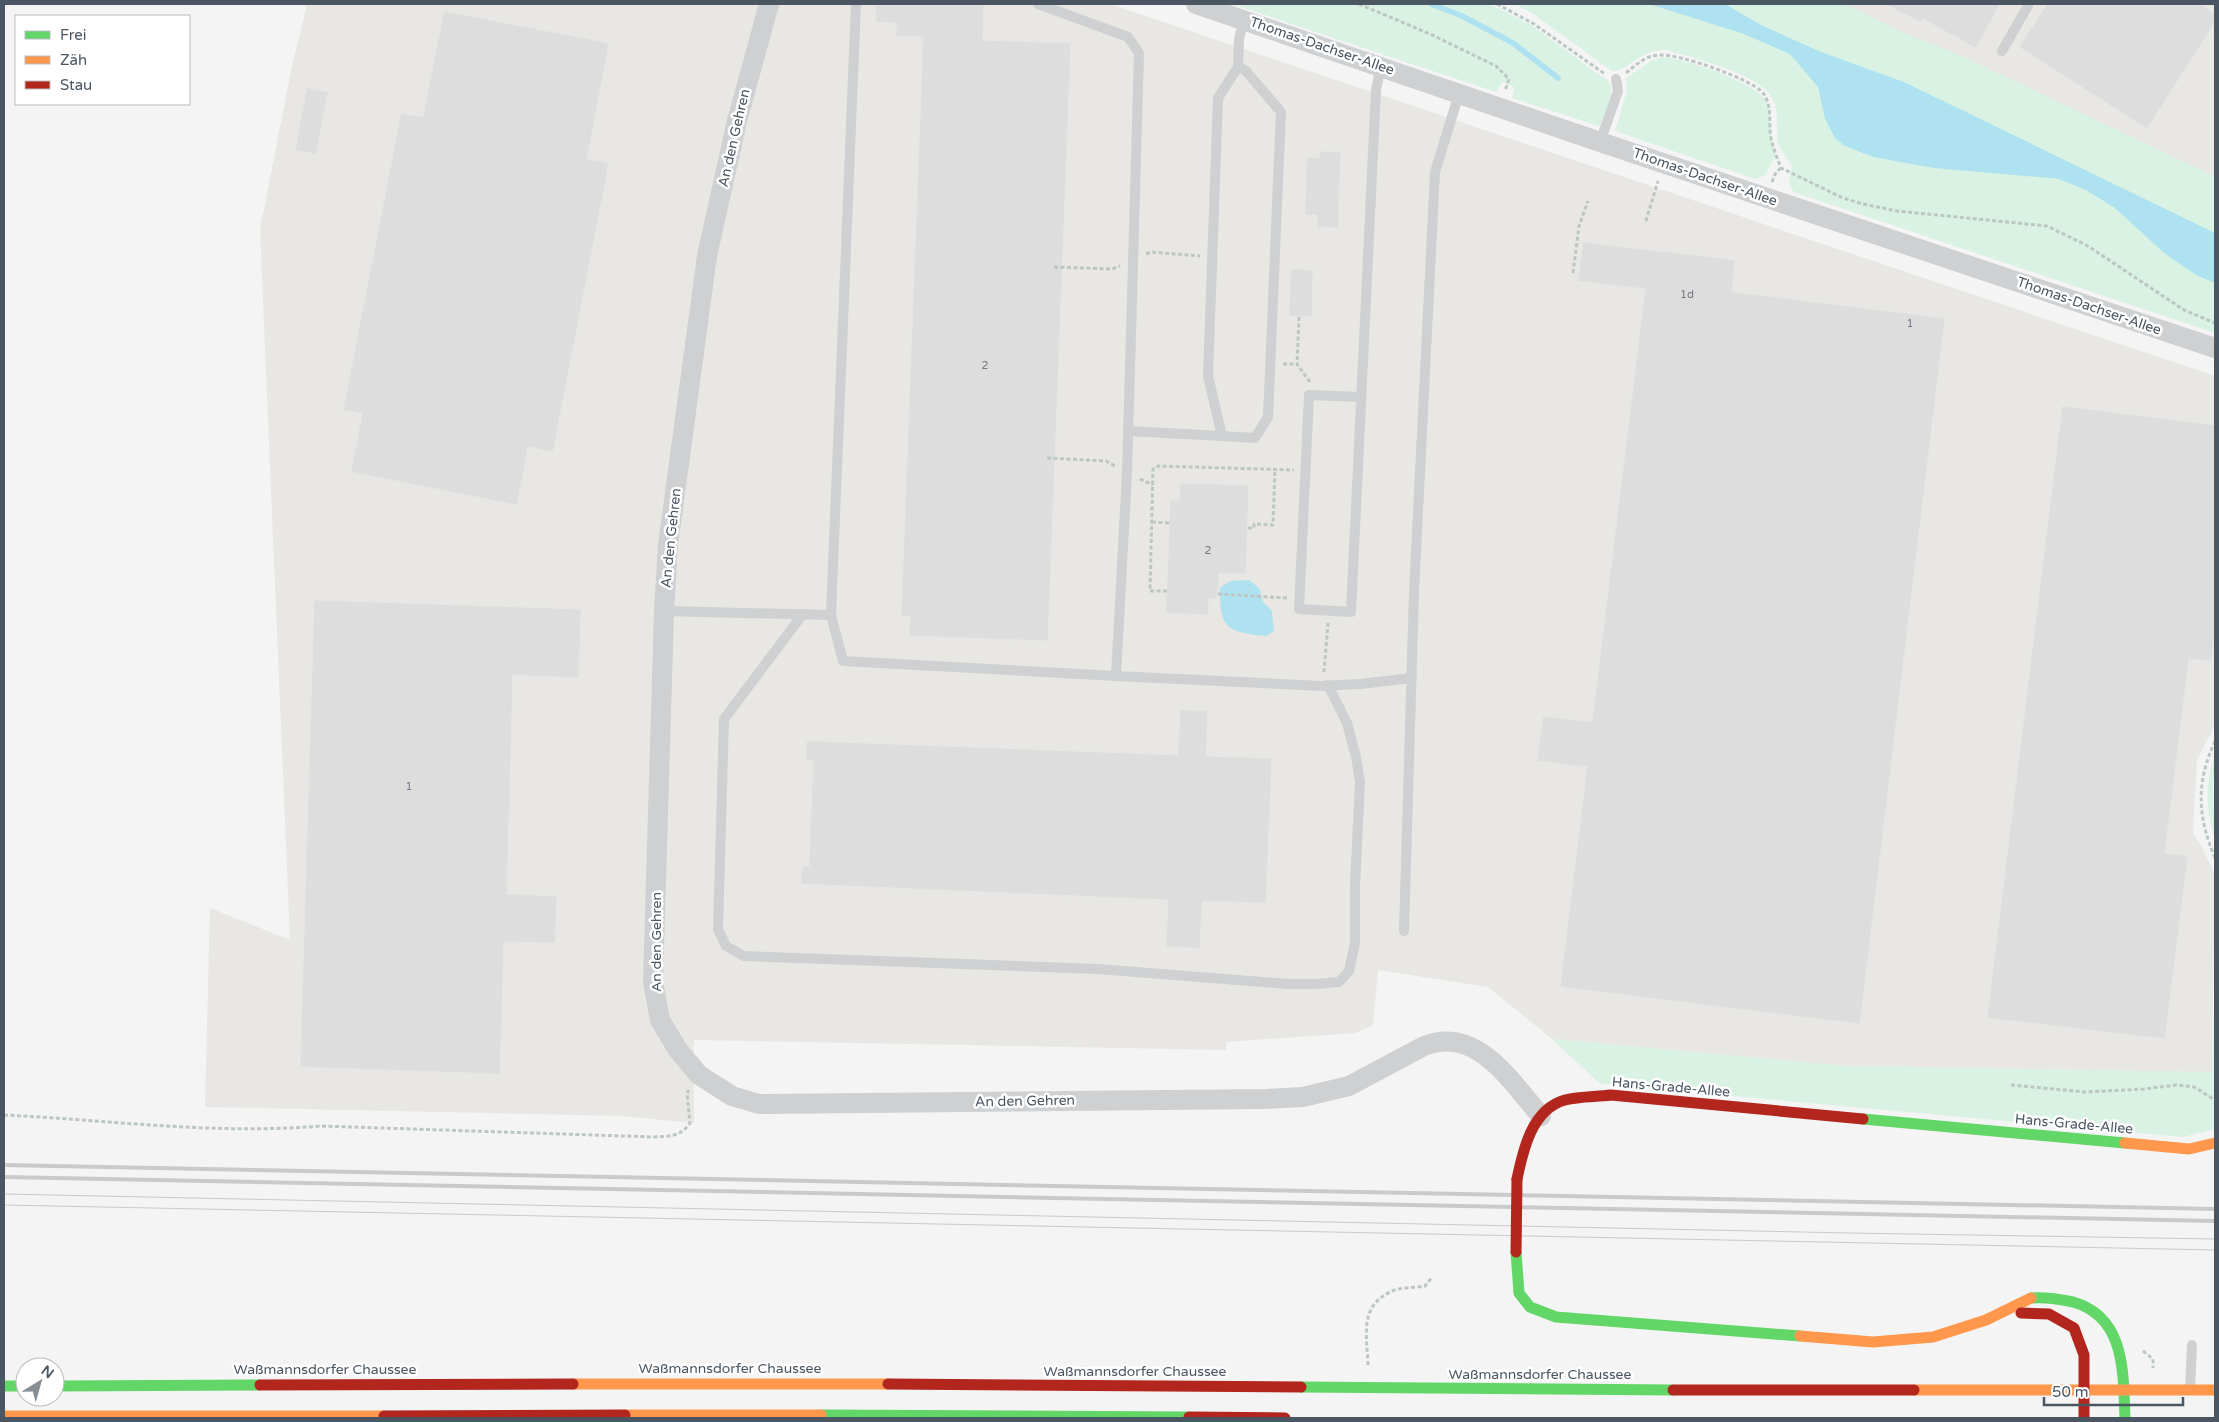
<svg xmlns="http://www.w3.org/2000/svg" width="2219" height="1422" font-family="'Varela Round',sans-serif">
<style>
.commercial{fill:#e8e7e3}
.green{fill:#d9f2e3}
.water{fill:#aee2f0}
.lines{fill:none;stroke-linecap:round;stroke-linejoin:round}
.stream{stroke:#aee2f0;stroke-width:5.5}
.building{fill:#ddddde;stroke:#e5e6e7}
.path{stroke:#bcc7c4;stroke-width:3;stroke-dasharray:4 2.5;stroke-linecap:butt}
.lane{stroke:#ced0d2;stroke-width:10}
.street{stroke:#ced0d2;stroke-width:20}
.fast{stroke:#63d668;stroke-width:11}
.slow{stroke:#ff974d;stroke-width:11}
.jam{stroke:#b3261e;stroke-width:11}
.tram{stroke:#c9cacc;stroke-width:1}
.rail{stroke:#c9cacc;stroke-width:4}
.jam-bridge{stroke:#b3261e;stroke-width:11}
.labels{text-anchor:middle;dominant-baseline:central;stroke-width:5;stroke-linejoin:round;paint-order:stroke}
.number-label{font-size:11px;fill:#707881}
.street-label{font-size:14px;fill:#4a5661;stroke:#fff}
</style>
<rect width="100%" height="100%" fill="#f4f4f4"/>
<!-- commercial -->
<g class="commercial">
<path d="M307,4H1110L2215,376V725L2197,760L2193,833L2202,847L2215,875L2212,1072L1847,1066L1552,1039L1488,987L1378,970L1373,1025L1356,1033L1226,1042V1050L694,1040V1123L621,1116L205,1107L210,908L290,940L260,229L292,66Z"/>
<path d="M1802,4H2215V193Z"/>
</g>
<!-- green -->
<g class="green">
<path d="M1232,4H1489L1531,25L1608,81C1616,92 1605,115 1599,126L1512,98L1514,87L1502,82L1496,92Z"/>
<path d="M1515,4H1844L1902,32L1966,58L2215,177V333L1794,192C1786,184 1790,175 1792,166C1788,159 1780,150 1778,143C1776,130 1778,116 1775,104C1766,74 1695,59 1667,50C1657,50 1649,52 1640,57C1630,62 1624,71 1612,71L1532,13Z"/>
<path d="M1663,57C1684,59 1759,83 1767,102C1774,120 1768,136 1776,155L1764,176L1755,179L1615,131L1627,91L1626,78L1651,61Z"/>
<path d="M2215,756L2213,790L2215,839C2206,811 2204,783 2215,756Z"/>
<path d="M2215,969V1129L2183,1137L1600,1084L1552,1039L1847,1066L2212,1072Z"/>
</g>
<!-- water -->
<g class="water">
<path d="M1649,4H1725L1761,25L1821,52L1904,82L2215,233V283L2196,275L2164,253L2115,208L2086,190L2059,179L1934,168L1873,157L1845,146L1835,138L1825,119L1818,87L1790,54L1744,34Z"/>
<path d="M1249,580L1259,588L1263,602L1272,611L1274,631L1266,636C1228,632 1219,629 1220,588L1230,581Z"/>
</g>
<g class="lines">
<!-- stream -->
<path class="stream" d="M1431,4L1462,16L1513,43L1558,78"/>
</g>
<!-- building -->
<g class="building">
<path d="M876,4H984L983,40L1071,43L1048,641L909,636L910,616H901L923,37L896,36V23L876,22Z"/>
<path d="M1884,4H2000L1976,48L1923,19L1921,22Z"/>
<path d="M2047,4H2200L2215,14V22L2147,129L2019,47Z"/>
<path d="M444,11L609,43L587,159L609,163L553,452L528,447L517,505L351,472L362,414L343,410L401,113L423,117Z"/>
<path d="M307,88L328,92L316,154L295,150Z"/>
<path d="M1320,151L1341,152L1338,228L1317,227V215H1305L1307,157L1319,158Z"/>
<path d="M1583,242L1735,260L1732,292L1945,318L1860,1024L1560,987L1587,767L1537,761L1543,716L1592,722L1645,289L1578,281Z"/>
<path d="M1291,269L1313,270L1312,317L1289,316Z"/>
<path d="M2062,406L2215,425V630L2211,661L2189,659L2165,853L2188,856L2165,1039L1987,1018Z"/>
<path d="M1180,483L1249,485L1246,574L1219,573L1217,599H1209L1208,615L1166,613L1170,500L1179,501Z"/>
<path d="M314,600L581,609L579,678L513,675L507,894L557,896L555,943L504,942L500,1074L300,1067Z"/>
<path d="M1180,710L1208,711L1206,756L1272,758L1266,903L1202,901L1200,948L1166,947L1168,900L801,884L802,866H809L813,760H806V742L814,741L1178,755Z"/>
</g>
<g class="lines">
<!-- path -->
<g class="path">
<path d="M1359,4L1430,34L1496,66L1509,79L1505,91"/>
<path d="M1497,4L1534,24L1605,74"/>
<path d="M1626,73C1637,64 1645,56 1659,55C1677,53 1752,79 1763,93C1773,106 1768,123 1771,138C1773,148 1777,158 1781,168L1843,198L1863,204L1897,211L2047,226L2088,246L2184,310L2215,323"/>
<path d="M1772,182L1776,172L1781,168"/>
<path d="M1646,221L1658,181"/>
<path d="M1146,254L1151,252L1200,256"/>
<path d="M1054,267L1112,269L1120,266"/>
<path d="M1573,273L1579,226L1588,201"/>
<path d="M1299,317L1297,364L1310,382"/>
<path d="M1283,364H1297"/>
<path d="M1047,458L1106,461L1115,466"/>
<path d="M1140,479L1153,485"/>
<path d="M1152,522L1169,523"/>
<path d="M1248,528H1254V524L1273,525L1275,469"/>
<path d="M1167,591H1150L1153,469L1158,466L1294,470"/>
<path d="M1218,594L1287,598"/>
<path d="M1324,672L1328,623"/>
<path d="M2215,741C2196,783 2197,815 2215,858"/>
<path d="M2011,1085L2085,1092L2144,1089L2176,1085L2194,1087L2215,1100"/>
<path d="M4,1115C109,1120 216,1135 321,1126L654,1137C670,1136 680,1137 690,1123L687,1093L689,1090"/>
<path d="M2143,1351L2153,1359V1368"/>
<path d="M1368,1365C1367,1336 1359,1307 1390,1292C1399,1287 1414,1288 1425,1286L1432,1277"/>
</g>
<!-- lane -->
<g class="lane">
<path d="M856,4L831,615L843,661L1116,676L1127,473L1139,53L1128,37L1038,4"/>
<path d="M2002,51L2029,4"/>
<path d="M1238,67L1245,70L1281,112L1268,417L1255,438L1222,436L1208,376L1218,98Z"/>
<path d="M1238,67L1239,39L1244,19"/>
<path d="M1600,142L1618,91L1616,79"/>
<path d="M1361,397L1309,395L1299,609L1351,612L1376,90L1381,66"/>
<path d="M1128,431L1222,436"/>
<path d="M664,611L831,615"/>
<path d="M803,614L724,719L718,929L726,946L744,956L1098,969L1288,984H1316L1339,982L1349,971L1355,943V885L1360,782L1356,757L1347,723L1328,685"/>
<path d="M1116,676L1321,686L1360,684L1412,678"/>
<path d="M1404,931L1414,592L1435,172L1459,94"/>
<path d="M2190,1389L2192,1345"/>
</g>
<!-- street -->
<g class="street">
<path d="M769,4L737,121L707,256L668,545L664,611L653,982L660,1020L678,1050L699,1075L732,1096L759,1104L1265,1099L1303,1097L1349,1086L1424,1046C1477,1025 1510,1081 1541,1116"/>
<path d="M1196,4L1600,142L2215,348"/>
</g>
<!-- fast -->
<g class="fast">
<path d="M1863,1119L2125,1143"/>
<path d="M1516,1252L1519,1293L1530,1307L1556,1317L1800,1336"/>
<path d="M2031,1298C2045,1297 2059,1299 2073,1302C2126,1317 2123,1373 2125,1418"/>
<path d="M4,1386H25"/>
<path d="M55,1386L260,1385"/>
<path d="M1301,1387L1673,1390"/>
<path d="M821,1415L1189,1417"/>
</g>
<!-- slow -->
<g class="slow">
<path d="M2125,1143L2189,1149L2215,1143"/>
<path d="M1800,1336L1873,1342L1933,1337L1986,1320L2031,1298"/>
<path d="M573,1384H888"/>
<path d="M1914,1390H2215"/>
<path d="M625,1415H821"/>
<path d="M4,1416H384"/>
</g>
<!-- jam -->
<g class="jam">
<path d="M1517,1179C1523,1150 1532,1109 1565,1100C1580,1096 1596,1097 1611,1095L1863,1119"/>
<path d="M2021,1313L2049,1314L2074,1328L2084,1355V1418"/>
<path d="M888,1384L1301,1387"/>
<path d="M260,1385L573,1384"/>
<path d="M1673,1390H1914"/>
<path d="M384,1416L625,1415"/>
<path d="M1189,1417L1285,1418"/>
</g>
<!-- tram -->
<g class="tram">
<path d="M4,1194L1849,1233L2215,1239"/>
<path d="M4,1205L2215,1250"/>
</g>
<!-- rail -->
<g class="rail">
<path d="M4,1165L2215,1209"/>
<path d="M4,1177L2215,1221"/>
</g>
<!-- jam-bridge -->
<path class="jam-bridge" d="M1516,1252L1517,1179"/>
</g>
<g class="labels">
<!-- number labels -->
<g class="number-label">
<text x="1687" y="294">1d</text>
<text x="1910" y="323">1</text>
<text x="985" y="365">2</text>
<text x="1208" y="550">2</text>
<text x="409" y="786">1</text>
</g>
<!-- street labels -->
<g class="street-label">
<text transform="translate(1322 46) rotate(19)">Thomas-Dachser-Allee</text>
<text transform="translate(734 138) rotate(-77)">An den Gehren</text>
<text transform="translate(1705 177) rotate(19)">Thomas-Dachser-Allee</text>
<text transform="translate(2089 306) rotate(19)">Thomas-Dachser-Allee</text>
<text transform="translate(671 538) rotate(-84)">An den Gehren</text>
<text transform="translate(656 942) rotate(-90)">An den Gehren</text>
<text transform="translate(1671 1087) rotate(5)">Hans-Grade-Allee</text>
<text transform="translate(1025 1101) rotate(-1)">An den Gehren</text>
<text transform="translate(2074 1124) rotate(5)">Hans-Grade-Allee</text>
<text x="730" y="1368">Waßmannsdorfer Chaussee</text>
<text x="325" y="1369">Waßmannsdorfer Chaussee</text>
<text x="1135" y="1371">Waßmannsdorfer Chaussee</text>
<text x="1540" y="1374">Waßmannsdorfer Chaussee</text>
</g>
</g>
<!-- border -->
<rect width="2219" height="1422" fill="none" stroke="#4a5661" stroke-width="10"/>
<!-- legend -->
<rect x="15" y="15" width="175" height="90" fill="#ffffff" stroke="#b7bbc0"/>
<rect x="25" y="31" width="25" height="8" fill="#63d668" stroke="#b7bbc0"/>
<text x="60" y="40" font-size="15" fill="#4a5661">Frei</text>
<rect x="25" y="56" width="25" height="8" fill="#ff974d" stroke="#b7bbc0"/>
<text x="60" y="65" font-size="15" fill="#4a5661">Zäh</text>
<rect x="25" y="81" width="25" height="8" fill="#b3261e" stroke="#b7bbc0"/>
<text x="60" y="90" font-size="15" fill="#4a5661">Stau</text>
<!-- north arrow -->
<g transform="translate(40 1382) rotate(37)"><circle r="24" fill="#ffffff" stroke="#b7bbc0"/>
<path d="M0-4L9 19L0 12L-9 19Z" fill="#868d94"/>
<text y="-8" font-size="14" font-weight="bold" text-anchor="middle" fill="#4a5661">N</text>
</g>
<!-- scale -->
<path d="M2044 1397v8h139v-8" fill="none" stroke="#4a5661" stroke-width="2.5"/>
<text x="2052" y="1397" font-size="15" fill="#4a5661" stroke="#ffffff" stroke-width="4" paint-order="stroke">50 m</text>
</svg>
